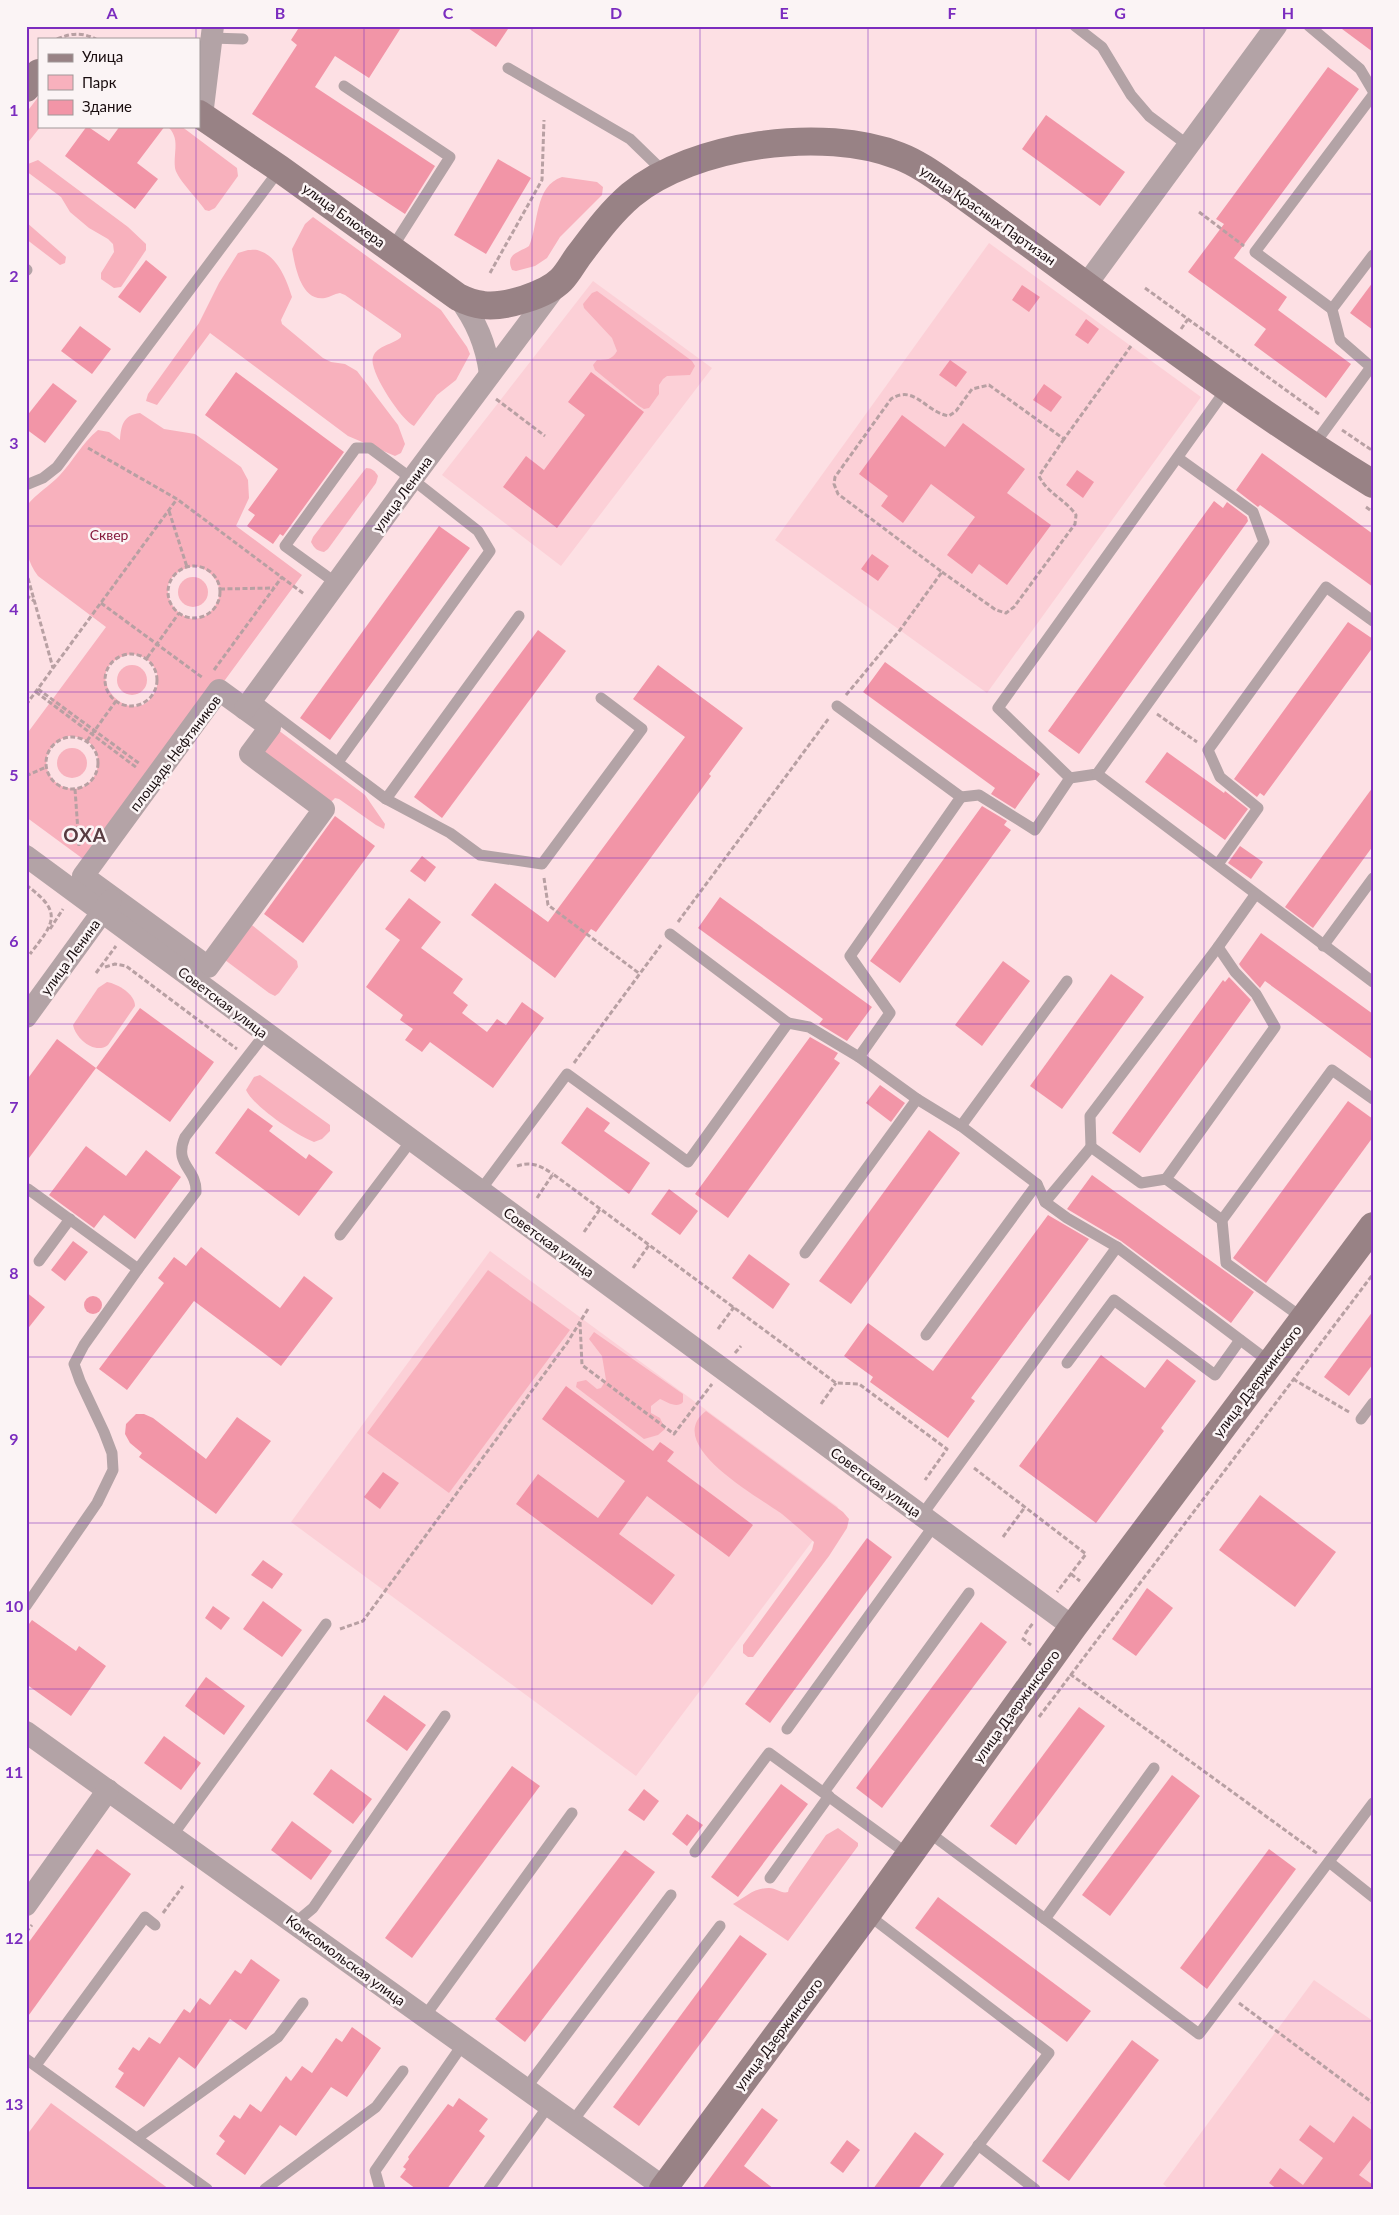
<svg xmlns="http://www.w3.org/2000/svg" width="1399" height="2215" font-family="Lato,sans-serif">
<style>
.built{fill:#fcd0d7}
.green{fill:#f8b1bd;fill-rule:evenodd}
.building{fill:#f295a7}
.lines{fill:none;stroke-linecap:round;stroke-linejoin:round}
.path{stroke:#b8a0a3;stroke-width:3;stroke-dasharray:5 2.5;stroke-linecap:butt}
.lane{stroke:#b3a3a6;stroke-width:11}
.street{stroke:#b3a3a6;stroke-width:22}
.secondary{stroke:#988285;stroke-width:28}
.grid{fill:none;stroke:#7b2cbf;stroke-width:1;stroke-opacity:0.55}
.labels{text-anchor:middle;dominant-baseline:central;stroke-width:5;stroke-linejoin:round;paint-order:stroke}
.street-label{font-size:14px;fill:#190d0f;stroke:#fbf4f5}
.park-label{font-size:14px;fill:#85193c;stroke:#fbf4f5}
.district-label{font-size:19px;font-weight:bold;letter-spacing:1px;fill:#573b40;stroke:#fbf4f5}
.neatline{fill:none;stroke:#7b2cbf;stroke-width:2}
.grid-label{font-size:16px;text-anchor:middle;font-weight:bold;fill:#7b2cbf}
</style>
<rect width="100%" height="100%" fill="#fde0e4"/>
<!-- built -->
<g class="built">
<path d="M989,243L1201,397L987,693L775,540Z"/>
<path d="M593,281L712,368L561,566L442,475Z"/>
<path d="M490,1251L838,1507L636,1776L291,1522Z"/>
<path d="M1314,1980L1373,2021V2189H1169L1163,2184Z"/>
</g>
<!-- green -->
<g class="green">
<path d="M39,96V126H41L26,145V113Z"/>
<path d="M167,126H181L237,168L238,176L215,208L209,211L205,210C198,199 177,179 175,168C173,152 181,138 167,126Z"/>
<path d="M38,160L128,227L146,244V250L121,287L114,288L101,279V273L114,252L113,244L108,239L89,228L70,212L61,197L26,171L28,164Z"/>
<path d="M562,177L597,182L603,187L602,195L560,237L547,258L535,266L516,271L512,270C505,254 518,253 529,246C539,224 534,186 562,177Z"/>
<path d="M313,217L441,310L467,347L470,354L456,380L437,395L414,426C401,420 368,370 373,357C377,345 393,345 401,337V334L345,295L340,293C334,294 330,297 325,298C301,302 295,266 292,249L305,224Z"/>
<path d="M26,222L66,257L65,263L60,265L26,239Z"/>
<path d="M248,250C251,250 257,249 260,251C278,257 287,281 292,297L281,320L282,324L323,358L331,362L345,364L357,371L398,425L405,444L401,453L395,456L348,436L210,333L157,405L146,401L148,394L199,323L219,283L238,253Z"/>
<path d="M597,291L692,361L695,366L690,375L667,376L663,379L659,385V394L649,408L644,409L639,406L595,370L593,365L597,360C606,360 612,360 617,351L612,338L584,308L583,304L592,293Z"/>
<path d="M140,413L164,429L195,434L241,467L248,480L249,498L236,526L302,575L90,864L26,817V735L106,627L38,576C22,556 26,532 26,507C36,493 49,487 60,475C74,460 82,443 98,430L109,432L120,440C121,426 123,415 140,413ZM195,566C213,570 227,588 215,606C189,647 135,577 195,566ZM131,654C150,655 164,673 155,692C132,736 71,667 131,654ZM69,736C115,737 101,800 64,787C58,785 52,780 49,774C41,757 52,741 69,736Z"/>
<path d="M366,468C372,468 375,471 378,476L376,483L328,549L324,552C317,551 314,548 311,542L313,537Z"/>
<circle cx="193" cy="592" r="15"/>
<circle cx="132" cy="680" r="15"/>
<path d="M274,727L365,795L385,824L384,829L376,825L339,799L335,798L324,809L250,754Z"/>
<circle cx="72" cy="763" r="15"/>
<path d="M243,918L297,961L298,967L279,993L275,996L269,993L217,954Z"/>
<path d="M107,982C118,984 135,994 135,1006L108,1045C95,1055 76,1039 73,1025L98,988Z"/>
<path d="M260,1075L330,1125V1131L322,1139L314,1142C296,1135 254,1107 246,1090L254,1077Z"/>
<path d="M488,1270L570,1330L449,1493L367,1433Z"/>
<path d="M594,1332L683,1394V1402C677,1409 667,1402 660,1399L651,1406V1413L660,1418L665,1429L658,1435L644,1439L576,1387L577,1382L586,1380L597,1389L601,1388L606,1380L602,1356L589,1339Z"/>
<path d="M706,1411L843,1512L849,1519L847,1528L829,1556L753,1657H748L743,1653V1645L812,1550L814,1542C804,1533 793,1523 782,1514C762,1499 661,1445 706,1411Z"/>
<path d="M838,1828L858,1843V1846L788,1941L733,1904C746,1897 753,1888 769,1888C777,1888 781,1894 788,1892L789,1888L826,1835Z"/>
<path d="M51,2103L169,2189H26V2136Z"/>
</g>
<!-- building -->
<g class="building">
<path d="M300,26H402L369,78L335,56L315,87L435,166L405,214L252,114L297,45L291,40Z"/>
<path d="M465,26H510L496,47Z"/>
<path d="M1338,26H1373V52Z"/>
<path d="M1328,67L1359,89L1234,258L1287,297L1278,310L1351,364L1326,398L1254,345L1266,329L1188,272L1224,224L1216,219Z"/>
<path d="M1046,115L1125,172L1100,206L1022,149Z"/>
<path d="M87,126L109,141L120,126H165L137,163L158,179L135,209L65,156Z"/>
<path d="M498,159L531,178L486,254L454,235Z"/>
<path d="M146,260L167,277L140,313L118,297Z"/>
<path d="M1373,282V330L1350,313Z"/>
<path d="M1022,285L1040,297L1029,312L1012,300Z"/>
<path d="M1086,319L1099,329L1088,344L1075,335Z"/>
<path d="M80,326L111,349L92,374L61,351Z"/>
<path d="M950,360L967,372L956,387L939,375Z"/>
<path d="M236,372L344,452L283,536L280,534L273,544L247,526L255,515L248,510L278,469L205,415Z"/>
<path d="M591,372L644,412L557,528L503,487L526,456L544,470L585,415L568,402Z"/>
<path d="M53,383L77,401L45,443L26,429V417Z"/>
<path d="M1044,384L1062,397L1051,412L1033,400Z"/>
<path d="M902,415L945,447L963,423L1025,469L1007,493L1051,525L1007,585L979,564L972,574L947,555L975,517L931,484L903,523L881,506L888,496L859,474Z"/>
<path d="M1262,453L1373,534V587L1260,505L1258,507L1236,490Z"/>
<path d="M1077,470L1094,482L1083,498L1066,485Z"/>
<path d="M1214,501L1223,508L1227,502L1247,517L1248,521L1079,754L1048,731Z"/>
<path d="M439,526L470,548L330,740L300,718Z"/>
<path d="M872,554L889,566L878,581L861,569Z"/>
<path d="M1348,622L1373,639V647L1264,796L1260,793L1257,797L1234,779Z"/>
<path d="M538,630L566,651L442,818L414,797Z"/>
<path d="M885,662L1040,774L1015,809L991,794L995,788L863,692Z"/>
<path d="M658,665L743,728L709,774L711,776L596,932L591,929L555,978L471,915L495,883L548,922L685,737L633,699Z"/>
<path d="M1167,752L1224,793L1225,791L1248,809L1225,840L1145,782Z"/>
<path d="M1373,787V846L1313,928L1285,907Z"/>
<path d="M982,806L1007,821L1004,825L1011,830L900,983L870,961Z"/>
<path d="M335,816L375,846L303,943L264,914Z"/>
<path d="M1240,846L1263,862L1251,879L1228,863Z"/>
<path d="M422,856L436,867L425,882L410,871Z"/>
<path d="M720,897L872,1007L847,1041L819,1024L823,1019L698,928Z"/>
<path d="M409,898L441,922L421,948L463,979L453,993L468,1005L462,1013L487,1032L497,1019L506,1025L522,1002L544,1018L493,1088L430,1042L422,1052L405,1040L413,1029L400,1020L403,1015L366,987L400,940L385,929Z"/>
<path d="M1261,933L1373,1014V1060L1265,981L1260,988L1241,967L1239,964Z"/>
<path d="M1003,961L1030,981L982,1046L955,1025Z"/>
<path d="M1111,974L1144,997L1062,1109L1030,1086Z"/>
<path d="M1229,977L1251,1000L1140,1153L1112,1133L1223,980L1225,982Z"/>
<path d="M140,1008L214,1062L170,1122L96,1068Z"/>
<path d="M810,1037L838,1053L834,1059L840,1063L728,1218L695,1194Z"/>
<path d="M57,1039L96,1068L26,1162V1081Z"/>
<path d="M880,1085L905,1103L891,1122L866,1103Z"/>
<path d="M1348,1101L1373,1119V1137L1266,1283L1233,1258Z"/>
<path d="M587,1107L610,1123L604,1131L650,1163L629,1194L561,1143Z"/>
<path d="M248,1108L273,1126L269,1131L306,1159L309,1154L333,1172L299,1216L215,1153Z"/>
<path d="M929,1130L960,1153L851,1304L819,1281Z"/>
<path d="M86,1146L126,1176L146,1150L181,1177L135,1239L104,1215L94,1228L49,1195Z"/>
<path d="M1092,1175L1254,1292L1231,1323L1121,1241L1067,1209Z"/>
<path d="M669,1189L698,1211L680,1235L651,1214Z"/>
<path d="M1048,1215L1089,1239L971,1398L975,1401L948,1438L870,1382L873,1377L844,1356L868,1323L933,1371Z"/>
<path d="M73,1241L88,1252L65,1281L51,1270Z"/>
<path d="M201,1247L280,1308L304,1276L333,1298L281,1366L194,1301L127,1390L99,1369L164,1283L158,1278L174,1257L186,1266Z"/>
<path d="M749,1254L790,1284L773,1309L732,1278Z"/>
<path d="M26,1292L45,1307L26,1331Z"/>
<circle cx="93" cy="1305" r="9"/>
<path d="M1373,1311V1364L1349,1396L1324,1377Z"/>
<path d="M1101,1355L1145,1388L1167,1359L1196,1381L1161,1428L1164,1431L1096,1523L1019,1466Z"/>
<path d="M566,1386L653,1451L660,1442L674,1452L667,1461L753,1525L729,1557L647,1496L619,1534L675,1575L652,1605L516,1504L538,1474L598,1518L625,1481L542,1419Z"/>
<path d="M136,1414H144L153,1418L206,1459L237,1417L271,1441L216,1514L139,1457L142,1453L130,1443L125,1434L126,1424Z"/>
<path d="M383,1472L399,1483L380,1509L364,1497Z"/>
<path d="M1260,1495L1336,1552L1295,1607L1219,1550Z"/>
<path d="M867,1538L892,1557L770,1723L745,1704Z"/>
<path d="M263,1560L283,1574L272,1589L251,1575Z"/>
<path d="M1147,1588L1173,1608L1136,1656L1112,1639Z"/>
<path d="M263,1601L302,1630L282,1657L243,1629Z"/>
<path d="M213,1606L230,1618L221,1630L205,1618Z"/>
<path d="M32,1620L76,1651L79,1646L106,1666L71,1716L26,1684V1628Z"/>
<path d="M981,1622L1007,1642L882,1808L856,1788Z"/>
<path d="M206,1677L245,1706L224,1735L185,1706Z"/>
<path d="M384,1695L426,1725L407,1751L366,1721Z"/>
<path d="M1079,1707L1105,1726L1016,1845L990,1826Z"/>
<path d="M164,1736L201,1763L181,1790L144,1763Z"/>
<path d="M512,1766L540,1786L412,1958L385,1938Z"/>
<path d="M331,1769L372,1799L353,1824L313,1794Z"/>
<path d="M1172,1775L1200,1796L1110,1916L1082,1895Z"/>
<path d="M781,1784L808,1804L738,1897L711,1877Z"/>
<path d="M644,1789L659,1801L644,1821L628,1810Z"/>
<path d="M687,1814L703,1825L687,1846L672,1834Z"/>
<path d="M292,1821L332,1851L311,1880L271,1850Z"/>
<path d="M97,1849L131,1874L26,2019V1946Z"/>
<path d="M1269,1849L1296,1869L1207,1989L1180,1968Z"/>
<path d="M625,1850L655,1872L525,2042L495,2019Z"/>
<path d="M938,1897L1091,2011L1067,2042L915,1928Z"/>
<path d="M740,1935L767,1954L639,2126L613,2107Z"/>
<path d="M251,1959L280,1980L246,2030L230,2019L195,2069L179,2057L144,2107L115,2087L124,2073L118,2069L133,2047L139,2051L149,2037L160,2044L184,2009L190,2013L200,1998L210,2005L235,1970L241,1974Z"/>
<path d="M352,2027L381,2048L347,2097L331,2087L296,2136L280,2125L245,2175L216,2154L225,2141L219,2136L234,2115L240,2119L250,2104L261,2112L286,2076L291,2081L302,2066L312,2073L336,2038L342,2042Z"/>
<path d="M1132,2040L1159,2060L1069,2181L1042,2161Z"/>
<path d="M459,2098L488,2119L479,2131L485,2136L447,2189H416L400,2177L406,2169L403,2167L409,2159L408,2157L448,2104L453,2107Z"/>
<path d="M762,2108L778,2120L744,2166L774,2189H702Z"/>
<path d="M1353,2116L1373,2131V2157L1359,2175L1373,2185V2189H1277L1269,2183L1280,2168L1303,2185L1323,2158L1299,2140L1310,2125L1334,2143Z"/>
<path d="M915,2132L944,2154L918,2189H873Z"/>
<path d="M847,2140L860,2150L843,2173L830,2163Z"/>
</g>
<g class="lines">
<!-- path -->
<g class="path">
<path d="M57,39C72,33 81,32 96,39"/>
<path d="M1199,212L1244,246"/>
<path d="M490,273L542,180L544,120"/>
<path d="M1145,288L1319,414"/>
<path d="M1181,329L1188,319"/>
<path d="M496,399L545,436"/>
<path d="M1342,430L1373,451"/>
<path d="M88,448L177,499L304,594"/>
<path d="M1366,507L1373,512"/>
<path d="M169,511L187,567"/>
<circle cx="194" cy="592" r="26"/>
<path d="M26,571L53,668"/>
<path d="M942,572L996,610L1006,613L1014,607L1075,524L1076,515C1066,500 1047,493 1039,476L1064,439"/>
<path d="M220,589L274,588"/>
<path d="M26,595L34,601"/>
<path d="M101,603L203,678"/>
<circle cx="131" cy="680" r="26"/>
<path d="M147,658L179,613"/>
<path d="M214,670L282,577"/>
<path d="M38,689L140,764"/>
<path d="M36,692L137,768"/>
<path d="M846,695L900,630L942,572L838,494L834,484L835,477L891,399C915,384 925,412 949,416L956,411L972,389L989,385L1064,439L1131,346"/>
<path d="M26,705L177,499"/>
<path d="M1157,714L1197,742"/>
<circle cx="72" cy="763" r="26"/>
<path d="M87,741L116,701"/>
<path d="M26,776L46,767"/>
<path d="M75,789L79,846"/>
<path d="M544,878L548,905L640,974"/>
<path d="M26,885C63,912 55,922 30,954"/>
<path d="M678,922L829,718"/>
<path d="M50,929L63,909"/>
<path d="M105,967L115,964L126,966L237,1049"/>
<path d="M96,973L116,946"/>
<path d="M574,1063L661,945"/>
<path d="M517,1166C532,1161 541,1166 553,1174"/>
<path d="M537,1198L553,1174L836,1383L859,1384L947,1449L925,1480"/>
<path d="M584,1232L600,1209"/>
<path d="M633,1268L649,1245"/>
<path d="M588,1309L580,1322L582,1365L674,1434L712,1384"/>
<path d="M718,1329L734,1307"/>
<path d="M735,1353L741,1346"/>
<path d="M1293,1379L1349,1412"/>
<path d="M821,1404L836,1383"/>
<path d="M974,1468L1086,1554L1057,1592"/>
<path d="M1003,1537L1025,1507"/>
<path d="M1071,1574L1080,1581"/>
<path d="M340,1629L363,1621L567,1343L580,1322"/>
<path d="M1025,1634L1033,1623"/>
<path d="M1022,1638L1031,1645"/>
<path d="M1070,1674L1318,1854"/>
<path d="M1039,1717L1373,1274"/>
<path d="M163,1913L183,1886"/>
<path d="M26,1932L32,1925"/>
<path d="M1239,2003L1373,2103"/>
</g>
<!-- lane -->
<g class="lane">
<path d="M1075,26L1102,47L1131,95L1149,116L1189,146"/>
<path d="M1309,26L1360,69L1373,91"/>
<path d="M211,38L243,39"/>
<path d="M508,68L630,139L665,173"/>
<path d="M344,86L450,157L392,248"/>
<path d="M1373,95L1255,252L1332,309L1373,255"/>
<path d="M26,269L27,270"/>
<path d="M1313,446L1371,367L1340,340L1332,309"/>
<path d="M1178,458L1253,512L1264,542L1097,774L1070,778L998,708L1227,388"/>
<path d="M26,485L43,478L57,467L280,169"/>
<path d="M336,583L285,546L356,448H370L412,479L478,531L490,551L338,762"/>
<path d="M253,699L386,799L450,833L480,855L542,864L642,729L601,698"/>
<path d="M837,706L961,797L850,956L890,1013L859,1057"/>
<path d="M1097,774L1373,982"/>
<path d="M961,797L979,795L1035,830L1070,778"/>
<path d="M386,799L519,616"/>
<path d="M1218,864L1258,808L1220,777L1208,750L1326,587L1373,621"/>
<path d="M1323,946L1373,878"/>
<path d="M1218,947L1235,972L1256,994L1275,1027L1166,1179L1222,1220"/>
<path d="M788,1023L809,1027L859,1057L917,1099"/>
<path d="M961,1126L1067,981"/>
<path d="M1091,1147L1090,1116L1218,947L1255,895"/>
<path d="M1037,1184L1045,1202L1091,1147L1141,1183L1166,1179"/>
<path d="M28,1189L138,1269L196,1192C197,1168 173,1165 185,1137L265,1034"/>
<path d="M480,1191L567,1074L688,1162L788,1023L670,934"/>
<path d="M1045,1202L1067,1218L1117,1247L1271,1363"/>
<path d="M340,1235L411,1141"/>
<path d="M805,1253L917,1099L961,1126L1037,1184L926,1335"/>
<path d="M39,1261L70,1219"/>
<path d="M1304,1319L1226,1263L1222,1220L1332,1070L1373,1099"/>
<path d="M1067,1363L1114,1300L1215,1375L1240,1340"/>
<path d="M1361,1419L1373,1403"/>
<path d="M922,1515L1117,1247"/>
<path d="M26,1606L97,1503L113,1470L112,1453L104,1432L80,1381L74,1364L84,1345L138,1269"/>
<path d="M787,1729L935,1524"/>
<path d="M824,1792L969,1593"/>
<path d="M927,1831L1199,2034L1373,1803"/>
<path d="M172,1836L326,1624"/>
<path d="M695,1852L769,1753L909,1855"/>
<path d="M1329,1862L1373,1897"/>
<path d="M770,1878L829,1796"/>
<path d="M867,1914L1049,2053L945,2189"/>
<path d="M1045,1919L1154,1768"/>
<path d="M295,1923L313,1908L445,1716"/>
<path d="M425,2016L572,1813"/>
<path d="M26,2059L207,2189"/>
<path d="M36,2065L145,1917L155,1925"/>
<path d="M526,2088L671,1895"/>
<path d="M572,2122L720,1926"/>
<path d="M137,2138L278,2037L303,2003"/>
<path d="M978,2145L1035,2189"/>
<path d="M265,2189L376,2107L403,2071"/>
<path d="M380,2189L375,2171L463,2044"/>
<path d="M489,2189L549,2105"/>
</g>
<!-- street -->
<g class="street">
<path d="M202,116L213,26"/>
<path d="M1086,285L1276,26"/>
<path d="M458,297C476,321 486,344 490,374"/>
<path d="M219,690L270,727L250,754L324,809L208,967L83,876Z"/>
<path d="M245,709L412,479L557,285"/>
<path d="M26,856L1073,1627"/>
<path d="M26,1017L111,900"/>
<path d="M26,1732L666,2189"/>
<path d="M26,1905L108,1790"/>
</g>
<!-- secondary -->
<g class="secondary">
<path d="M26,88L39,73"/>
<path d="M199,114L280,169L458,297C466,301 474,304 483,305C504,308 546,295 561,280C568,273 573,263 579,255C595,234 610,213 631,195C693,144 824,126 899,156C920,164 938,178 957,191C1095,290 1228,395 1373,484"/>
<path d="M663,2189L867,1914L1073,1627L1373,1226"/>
</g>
</g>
<!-- grid -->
<path class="grid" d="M196,26V39M364,26V2189M532,26V2189M700,26V2189M868,26V2189M1036,26V2189M1204,26V2189M196,126V2189M26,194H1373M26,360H1373M26,526H1373M26,692H1373M26,858H1373M26,1024H1373M26,1191H1373M26,1357H1373M26,1523H1373M26,1689H1373M26,1855H1373M26,2021H1373"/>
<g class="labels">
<!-- street labels -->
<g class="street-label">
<text transform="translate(344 215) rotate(36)">улица Блюхера</text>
<text transform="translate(988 215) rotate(35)">улица Красных Партизан</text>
<text transform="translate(402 494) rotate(-54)">улица Ленина</text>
<text transform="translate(175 753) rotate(-53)">площадь Нефтяников</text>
<text transform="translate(70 957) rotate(-54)">улица Ленина</text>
<text transform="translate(223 1002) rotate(37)">Советская улица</text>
<text transform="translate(549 1242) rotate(36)">Советская улица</text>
<text transform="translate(1257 1381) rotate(-53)">улица Дзержинского</text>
<text transform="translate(876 1482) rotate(36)">Советская улица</text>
<text transform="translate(1016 1706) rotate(-54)">улица Дзержинского</text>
<text transform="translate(346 1960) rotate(36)">Комсомольская улица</text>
<text transform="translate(778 2034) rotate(-53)">улица Дзержинского</text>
</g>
<!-- park labels -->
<g class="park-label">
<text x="109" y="534">Сквер</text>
</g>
<!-- district labels -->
<g class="district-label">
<text x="85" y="834">ОХА</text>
</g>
</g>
<!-- border -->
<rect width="1399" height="2215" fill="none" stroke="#fbf4f5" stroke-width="55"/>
<!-- legend -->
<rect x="38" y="38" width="162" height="90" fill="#fbf4f5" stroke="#a19899"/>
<rect x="48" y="54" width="25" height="8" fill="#988285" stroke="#a19899"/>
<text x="82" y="62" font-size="15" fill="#190d0f">Улица</text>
<rect x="48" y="75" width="25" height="15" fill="#f8b1bd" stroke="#a19899"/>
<text x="82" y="88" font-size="15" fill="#190d0f">Парк</text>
<rect x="48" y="100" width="25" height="15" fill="#f295a7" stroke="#a19899"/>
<text x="82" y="112" font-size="15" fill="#190d0f">Здание</text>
<rect x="28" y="28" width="1344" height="2160" class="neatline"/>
<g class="grid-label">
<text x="112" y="19">A</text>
<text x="280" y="19">B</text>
<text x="448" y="19">C</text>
<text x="616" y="19">D</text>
<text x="784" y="19">E</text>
<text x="952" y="19">F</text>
<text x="1120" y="19">G</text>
<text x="1288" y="19">H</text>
<text x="14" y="116">1</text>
<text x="14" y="282">2</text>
<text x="14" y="449">3</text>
<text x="14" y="615">4</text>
<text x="14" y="781">5</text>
<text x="14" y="947">6</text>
<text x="14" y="1113">7</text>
<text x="14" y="1279">8</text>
<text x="14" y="1445">9</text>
<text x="14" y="1612">10</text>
<text x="14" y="1778">11</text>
<text x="14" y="1944">12</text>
<text x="14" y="2110">13</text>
</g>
</svg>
